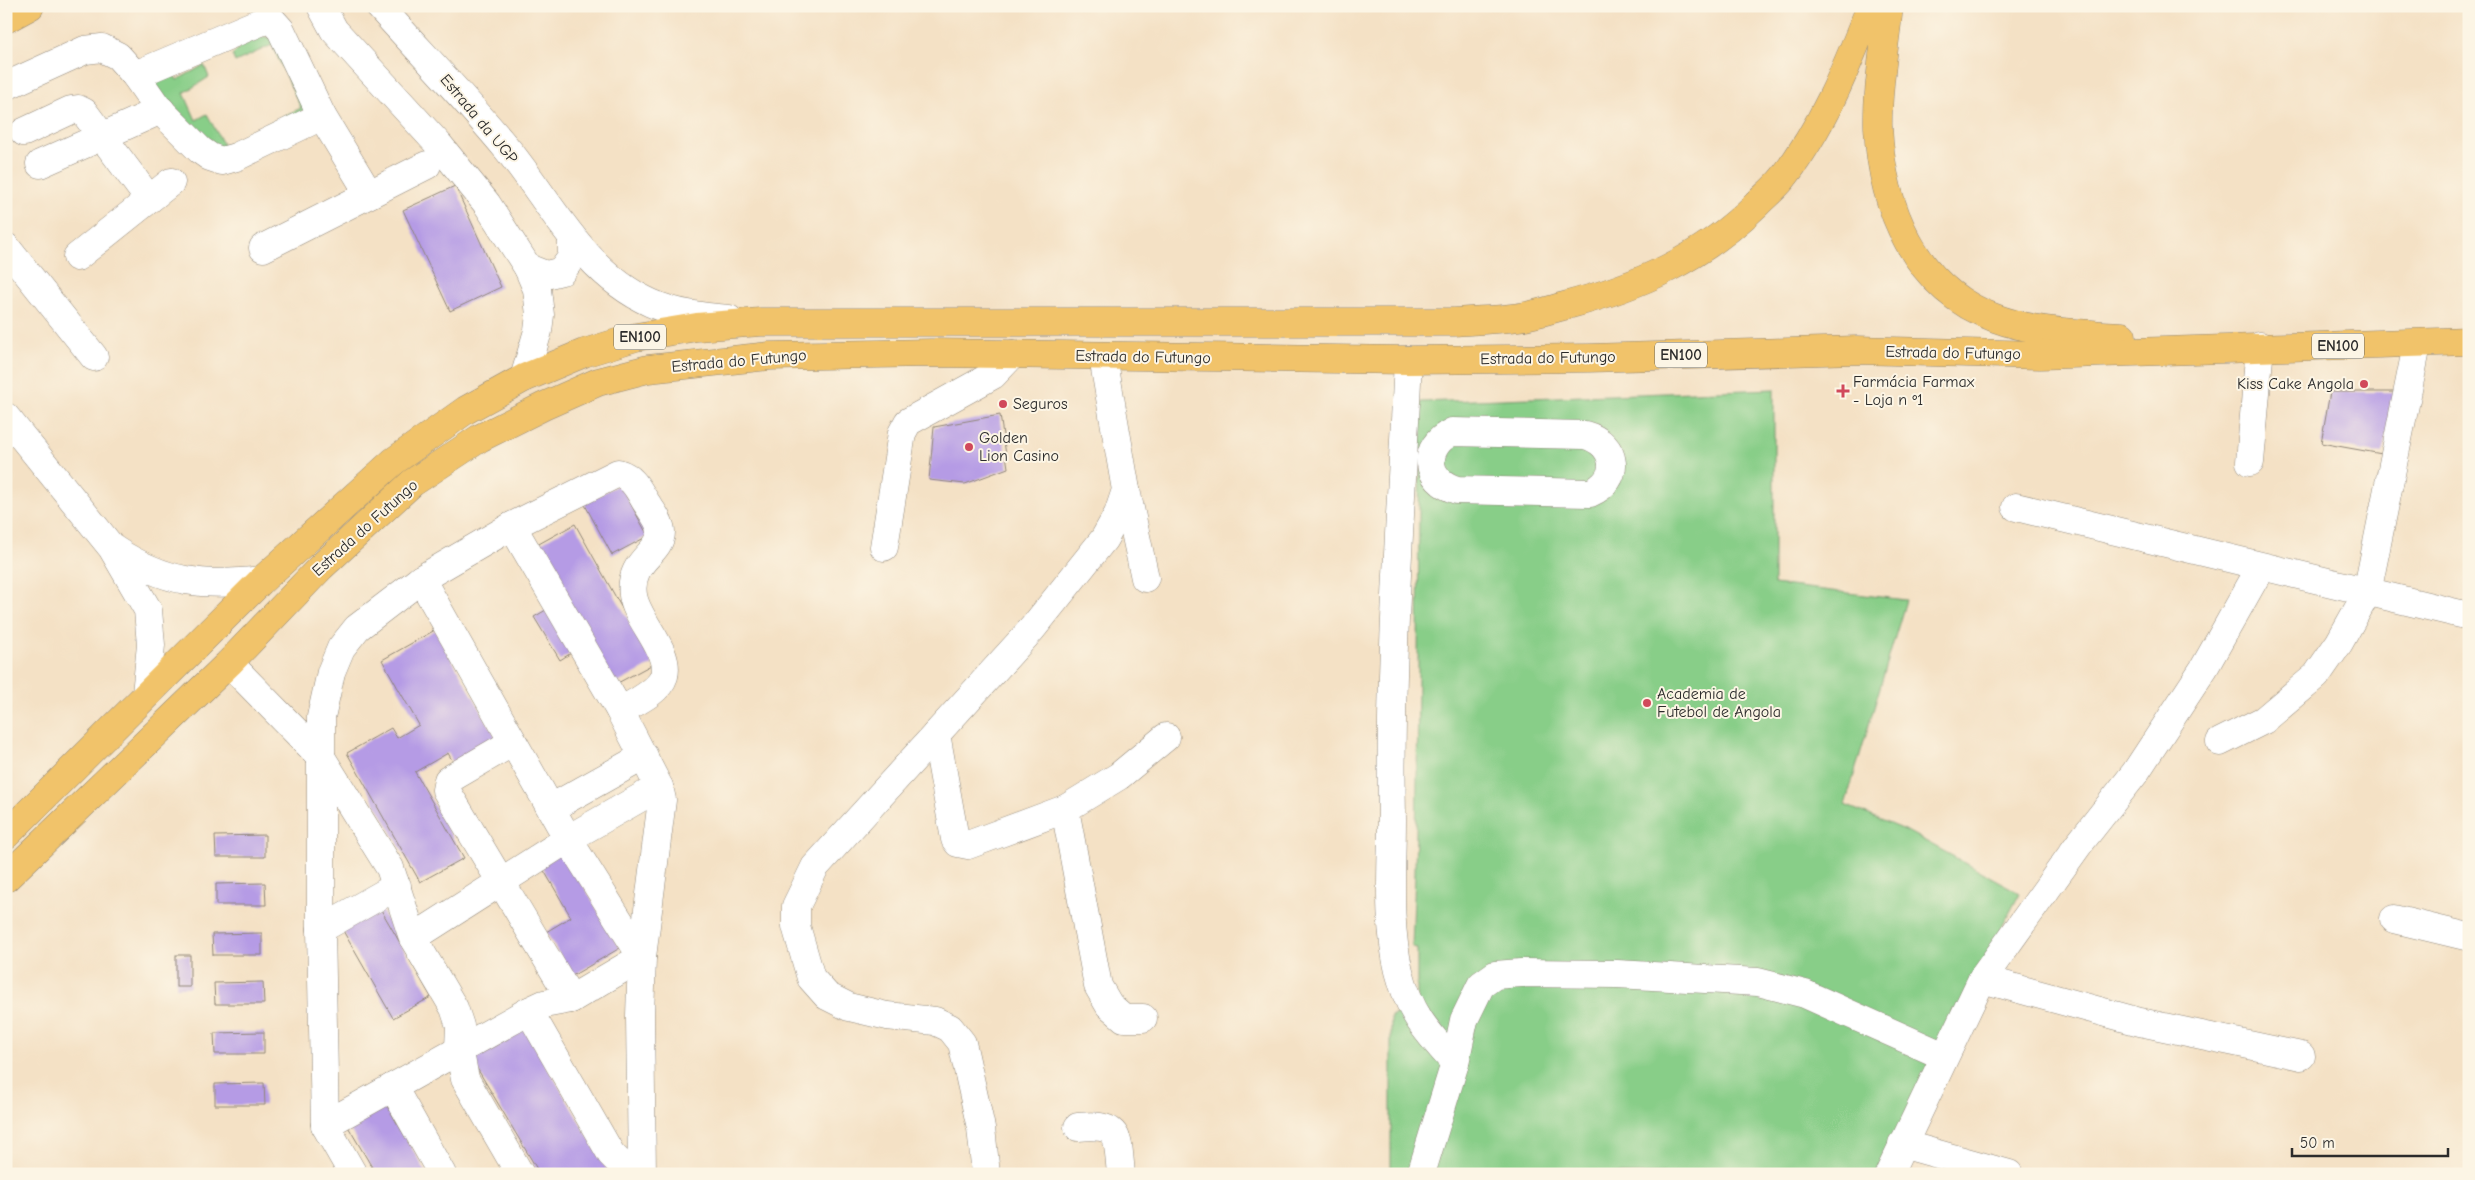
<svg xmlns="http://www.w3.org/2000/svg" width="2475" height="1180" font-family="'Comic Neue',sans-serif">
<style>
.green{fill:#88ce88;stroke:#5a7c5a}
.building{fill:#b59be5}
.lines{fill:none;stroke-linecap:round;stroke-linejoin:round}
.minor-casing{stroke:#908678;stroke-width:29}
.major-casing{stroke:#908678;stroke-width:29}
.path{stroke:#908678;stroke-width:3;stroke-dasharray:4 4;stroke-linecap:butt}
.minor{stroke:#fff;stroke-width:28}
.major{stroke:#f1c36a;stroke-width:28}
.poi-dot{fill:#d1495b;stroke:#fcf5e5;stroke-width:2}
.labels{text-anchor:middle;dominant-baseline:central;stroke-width:4;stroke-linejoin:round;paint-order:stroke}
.shield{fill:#fcf5e5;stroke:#6a6863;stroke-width:1}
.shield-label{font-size:15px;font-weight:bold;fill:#2b2b2b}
.street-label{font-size:16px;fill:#2b2b2b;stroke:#fcf5e5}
.poi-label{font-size:16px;fill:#2b2b2b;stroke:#fcf5e5;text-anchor:start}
</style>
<rect width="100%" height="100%" fill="#fcf5e5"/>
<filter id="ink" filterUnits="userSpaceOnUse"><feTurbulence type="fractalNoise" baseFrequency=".02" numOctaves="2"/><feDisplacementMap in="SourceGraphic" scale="10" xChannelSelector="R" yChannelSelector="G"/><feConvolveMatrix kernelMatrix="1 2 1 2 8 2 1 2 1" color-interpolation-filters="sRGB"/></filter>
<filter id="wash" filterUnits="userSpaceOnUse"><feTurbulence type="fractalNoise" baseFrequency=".0096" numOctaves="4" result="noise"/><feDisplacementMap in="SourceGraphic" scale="20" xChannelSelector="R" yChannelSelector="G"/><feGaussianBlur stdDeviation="1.12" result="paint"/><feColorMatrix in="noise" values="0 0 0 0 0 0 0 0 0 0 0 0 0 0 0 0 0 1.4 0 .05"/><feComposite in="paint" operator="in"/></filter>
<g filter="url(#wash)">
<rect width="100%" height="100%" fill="#f4e1c5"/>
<!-- green -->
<g class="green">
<path d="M260,36L278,39L310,107L237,149L214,151L153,84L169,67L177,80L204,65L209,77L184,93L196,120L207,114L224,146L301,108L272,45L235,62L232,55L241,46Z"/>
<path d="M1774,389V584L1906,600L1845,805L1905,830L2020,893L1950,1025L1881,1174H1391V1016L1417,1007V948L1412,947C1421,766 1416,584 1421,402Z"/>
</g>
<g id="blocks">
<!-- building -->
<g class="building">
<path d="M455,186L501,287L450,311L403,210Z"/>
<path d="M2330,392H2396L2382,454L2321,443Z"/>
<path d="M1000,415L1008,468L965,484L929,480L934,427Z"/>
<path d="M620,484L648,536L612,555L584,503Z"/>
<path d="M575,524L653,664L614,685L537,545Z"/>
<path d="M551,607L576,650L560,660L534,617Z"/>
<path d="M435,630L498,740L454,764L448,753L415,772L464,858L420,882L347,753L391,728L397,738L419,725L382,660Z"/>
<path d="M265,835V857H216L215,836Z"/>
<path d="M562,849L620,948L572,976L546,932L571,917L539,862Z"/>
<path d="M265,883L266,905H216V884Z"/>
<path d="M380,908L431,997L393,1018L342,929Z"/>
<path d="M262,933V955H213L212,934Z"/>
<rect x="176" y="955" width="14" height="32"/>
<path d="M263,982L264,1004H215L214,983Z"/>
<path d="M521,1022L610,1174H540L468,1053Z"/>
<path d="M264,1032V1054H215L214,1033Z"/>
<path d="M264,1083L265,1105H215V1084Z"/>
<path d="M381,1096L427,1174H376L343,1118Z"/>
</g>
</g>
</g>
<g filter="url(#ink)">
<use href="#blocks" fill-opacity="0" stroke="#908678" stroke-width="1"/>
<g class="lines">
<defs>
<g id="minor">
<path d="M321,6L334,30L439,145L487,204L528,268L537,289L540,315L538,331L524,378"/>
<path d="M379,6C422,54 467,100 508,150C552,204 584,273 651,303C675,314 704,317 729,319"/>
<path d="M135,75L265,20H272L281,30L322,116L369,194"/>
<path d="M6,86L85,50L102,48L118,56L135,75L158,108L200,150L210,157L222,161L236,157L322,116"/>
<path d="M24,132L71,110L78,109L84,112L149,199"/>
<path d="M40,164L161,110"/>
<path d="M6,247L94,357"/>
<path d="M263,248L427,165"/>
<path d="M77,257L171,182"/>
<path d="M528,268L546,275L562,271L572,257V239"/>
<path d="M1408,360C1401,513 1389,667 1392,820C1392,869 1387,923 1399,971C1410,1014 1426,1031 1455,1063"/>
<path d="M6,417L112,548L148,610L151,645L146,694"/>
<path d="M1452,432L1585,435C1618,444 1622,480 1590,493L1457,490C1425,481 1421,447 1452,432Z"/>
<path d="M2250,462L2260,346"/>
<path d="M1126,490L1145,578"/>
<path d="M2016,507L2469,616"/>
<path d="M512,526L620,711L659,787L662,800L642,957L640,1016L642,1174"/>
<path d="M884,547L902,433L908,422L993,375L1013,354"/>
<path d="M115,550C165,583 204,587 262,580"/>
<path d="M229,663L321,757L390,868L413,938L454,1008L460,1026L459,1048L465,1079L520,1174"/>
<path d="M936,734L955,839L958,843L968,845L1065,809L1119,776L1166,737"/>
<path d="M513,742L448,780L446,790L571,999"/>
<path d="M2220,742L2264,720L2316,676L2339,643L2367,593L2417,345"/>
<path d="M551,808L644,756"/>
<path d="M1065,809L1098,986L1109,1005L1124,1018H1143"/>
<path d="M2394,919L2469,937"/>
<path d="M321,929L397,886"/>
<path d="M413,938L568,839L659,787"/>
<path d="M1982,979L2140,1022L2301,1056"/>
<path d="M529,1011L611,1154L626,1169L640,1174"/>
<path d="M393,1087L442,1174"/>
<path d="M325,1125L529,1011L544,1004L571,999L642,957L568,839L421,579"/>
<path d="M1078,1127C1122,1123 1117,1137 1121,1174"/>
<path d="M1902,1144L2009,1174"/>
<path d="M353,1174L325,1125L321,929V717L331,672L341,648L357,628L421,579L512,526L618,473C632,477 637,487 644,499C649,508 661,521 661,532C661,554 628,560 633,595C636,620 671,650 664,676C659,692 634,703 620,711"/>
<path d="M986,1174L981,1128L962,1043L950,1028L935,1021L887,1016L849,1007L827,996L811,978L796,926V906L815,867L1032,629L1104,539L1118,514L1126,490L1103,357"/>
<path d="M1421,1174L1455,1063L1464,1020L1481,985L1495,975L1521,973L1617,974L1758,982L1805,994L1944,1056"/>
<path d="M1889,1174L1982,979L2079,844L2135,773L2204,668L2261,567"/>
</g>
<g id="major">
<path d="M1889,6C1885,46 1877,87 1878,127C1882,207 1915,289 1995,318C2035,333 2080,333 2122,336"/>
<path d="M6,19L30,6"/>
<path d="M6,835L262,580L394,461L466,410L524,378L584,353L636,337L697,327L760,322H1455C1476,320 1498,320 1519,317C1534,315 1549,310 1564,306C1639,286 1700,260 1756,205C1765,196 1775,188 1783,178C1823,127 1847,66 1871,6"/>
<path d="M6,878L229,663L321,567L412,483L480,438L544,406L598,382L648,369L770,356L931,353L1408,360L1589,358L1857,350L2040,355L2469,341"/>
</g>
</defs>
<!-- minor casing -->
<use href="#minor" class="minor-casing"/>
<!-- major casing -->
<use href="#major" class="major-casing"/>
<!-- path -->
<path class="path" d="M52,10L59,6"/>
<!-- minor -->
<use href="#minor" class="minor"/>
<!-- major -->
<use href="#major" class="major"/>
</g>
</g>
<!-- markers -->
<g class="poi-dot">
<circle cx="2364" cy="384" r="5"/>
<path d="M1840.5 383.5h5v5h5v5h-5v5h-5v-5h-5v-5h5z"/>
<circle cx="1003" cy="404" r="5"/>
<circle cx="969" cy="447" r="5"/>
<circle cx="1647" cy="703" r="5"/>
</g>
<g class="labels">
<!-- shield labels -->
<g class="shield">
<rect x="614" y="324.5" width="52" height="25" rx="4"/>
<rect x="2312" y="333.5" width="52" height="25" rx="4"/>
<rect x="1655" y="342.5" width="52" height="25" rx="4"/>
</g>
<g class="shield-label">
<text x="640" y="337">EN100</text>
<text x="2338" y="346">EN100</text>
<text x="1681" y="355">EN100</text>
</g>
<!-- street labels -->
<g class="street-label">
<text transform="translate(479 119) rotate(50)">Estrada da UGP</text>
<text transform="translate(1953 353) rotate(1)">Estrada do Futungo</text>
<text transform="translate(1143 357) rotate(1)">Estrada do Futungo</text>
<text transform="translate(1548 358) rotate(-1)">Estrada do Futungo</text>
<text transform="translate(739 361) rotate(-5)">Estrada do Futungo</text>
<text transform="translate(365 528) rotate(-42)">Estrada do Futungo</text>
</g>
<!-- poi labels -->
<g class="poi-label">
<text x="1853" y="382">Farmácia Farmax<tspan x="1853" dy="18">- Loja n º1</tspan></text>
<text x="2354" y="384" text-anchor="end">Kiss Cake Angola</text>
<text x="1013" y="404">Seguros</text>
<text x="979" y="438">Golden<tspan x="979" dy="18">Lion Casino</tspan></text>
<text x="1657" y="694">Academia de<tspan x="1657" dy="18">Futebol de Angola</tspan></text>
</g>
</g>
<!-- margin -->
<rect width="2475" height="1180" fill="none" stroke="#fcf5e5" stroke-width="25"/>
<!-- scale -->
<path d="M2292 1148v8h156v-8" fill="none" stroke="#2b2b2b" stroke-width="2.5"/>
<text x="2300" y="1148" font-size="15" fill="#2b2b2b" stroke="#fcf5e5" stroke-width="4" paint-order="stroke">50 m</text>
</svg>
